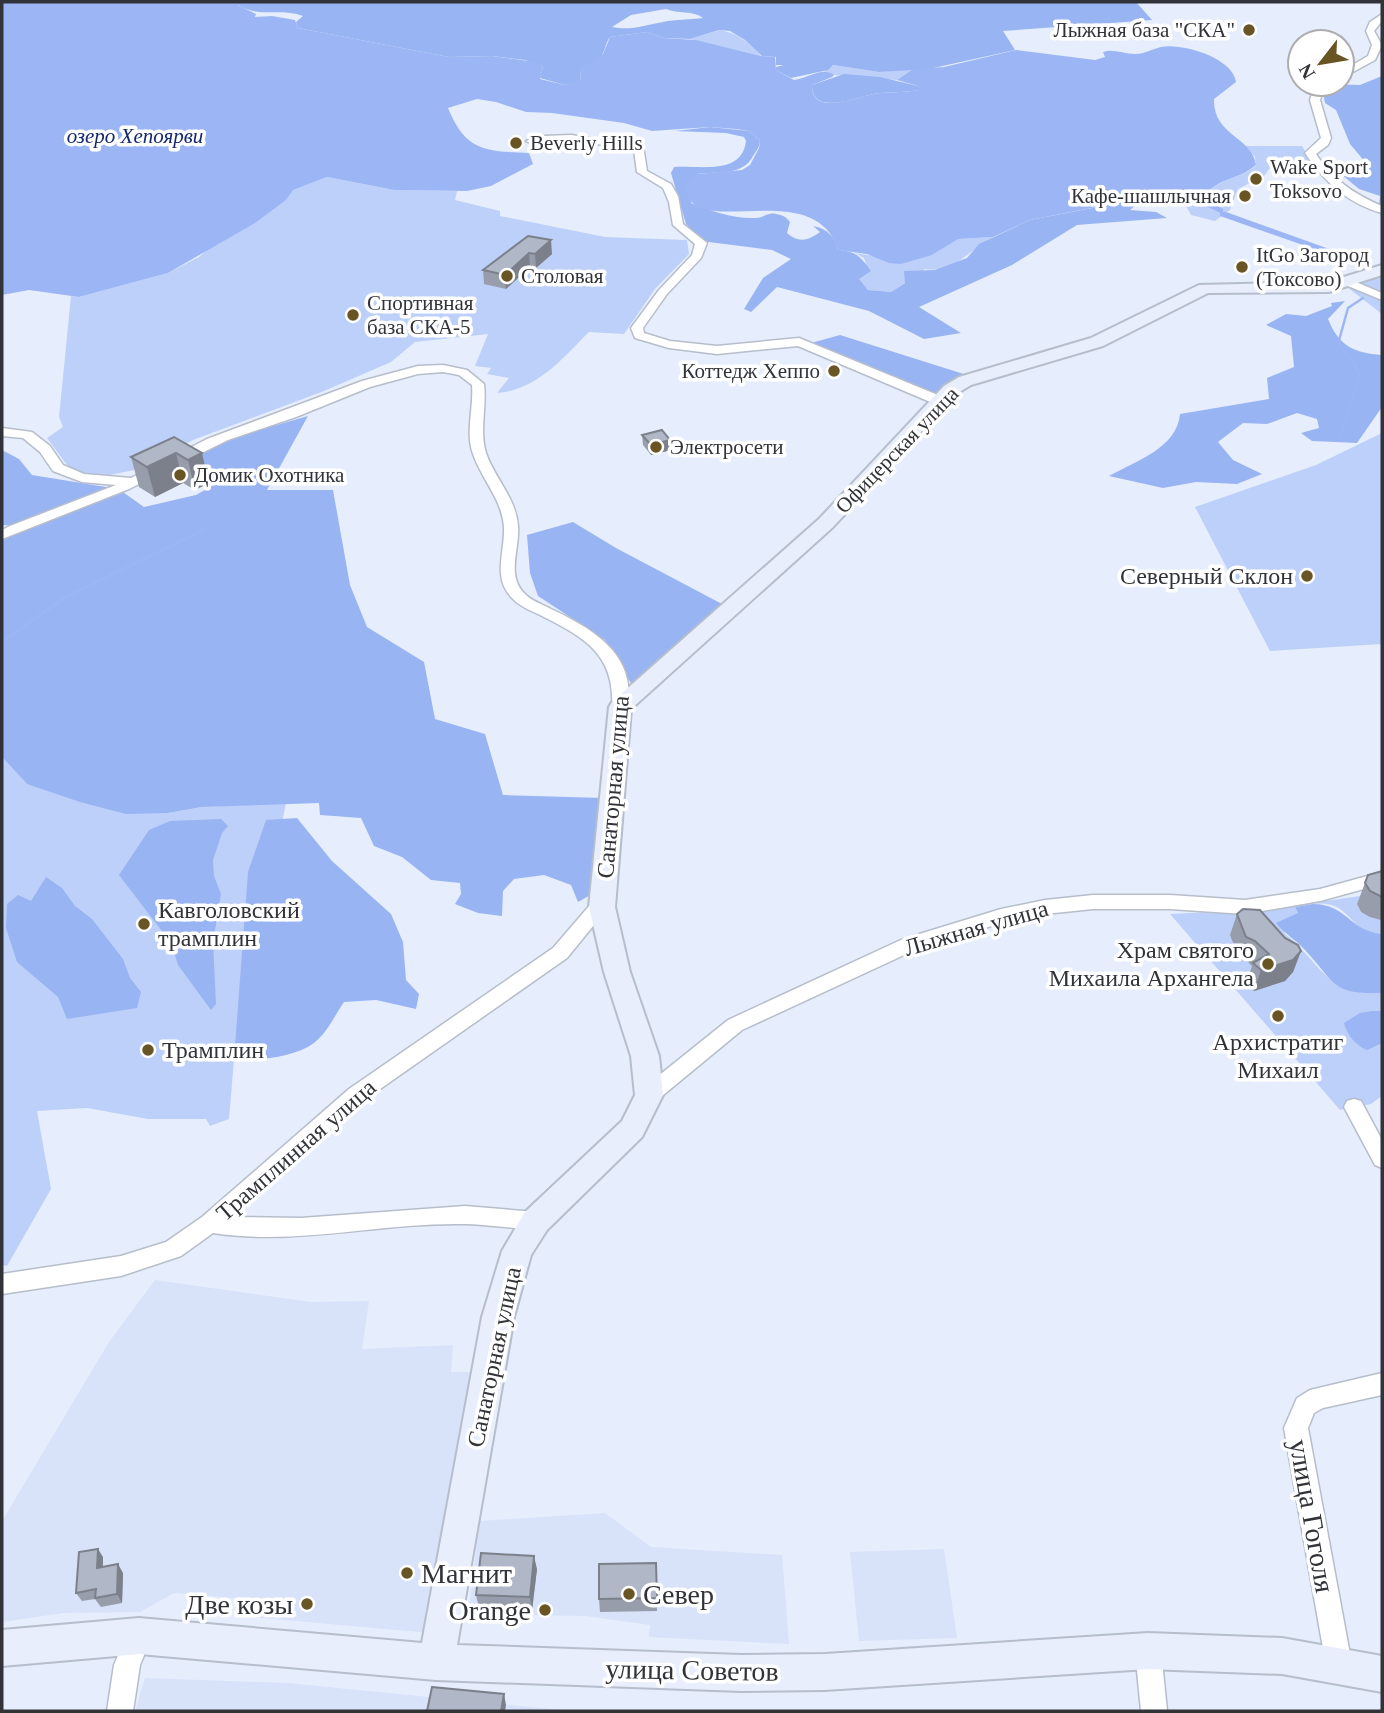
<svg xmlns="http://www.w3.org/2000/svg" width="1384" height="1713" font-family="Georgia,serif">
<style>
.built{fill:#d8e2f9}
.green{fill:#bdd0fa}
.forest{fill:#99b4f2;fill-rule:evenodd}
.water{fill:#9cb6f5}
.lines{fill:none;stroke-linecap:round;stroke-linejoin:round}
.stream-far1{stroke:#9cb6f5;stroke-width:2.5}
.stream{stroke:#9cb6f5;stroke-width:3.5}
.canal{fill:#9cb6f5;fill-rule:evenodd}
.street-casing{stroke:#b6bdcb;stroke-width:3}
.secondary-casing{stroke:#b6bdcb;stroke-width:4}
.street{fill:#fff;fill-rule:evenodd}
.secondary{fill:#e8eefc;fill-rule:evenodd}
.wall{fill:#979daa}
.shaded-wall{fill:#7b808b}
.building{fill:#b0b7c6;stroke:#7b808b;stroke-width:2}
.poi-dot{fill:#695423;stroke:#fff;stroke-width:2.5}
.labels{text-anchor:middle;dominant-baseline:central;stroke-width:7;stroke-linejoin:round;paint-order:stroke}
.far-poi-label{font-size:21px;fill:#313339;stroke:#fff;text-anchor:start}
.far-water-label{font-size:21px;font-style:italic;fill:#13286e;stroke:#fff}
.far-street-label{font-size:21px;fill:#313339;stroke:#fff}
.poi-label{font-size:24px;fill:#313339;stroke:#fff;text-anchor:end}
.street-label{font-size:24px;fill:#313339;stroke:#fff}
.near-street-label{font-size:28px;fill:#313339;stroke:#fff}
.near-poi-label{font-size:28px;fill:#313339;stroke:#fff;text-anchor:start}
</style>
<rect width="100%" height="100%" fill="#e6eefd"/>
<!-- built -->
<g class="built">
<path d="M155,1280L311,1302L369,1301L362,1349L453,1345L451,1372H483L430,1633L239,1616L242,1599L174,1593L140,1612L64,1613L2,1622V1521L109,1342Z"/>
<path d="M605,1513L651,1547L782,1555L789,1644L649,1637L650,1625L585,1616L468,1614L480,1521Z"/>
<path d="M944,1549L957,1638L859,1641L850,1552Z"/>
<path d="M145,1678L287,1683L570,1711H135Z"/>
</g>
<!-- green -->
<g class="green">
<path d="M720,30C737,33 750,43 761,56L690,39Z"/>
<path d="M833,65L879,72L913,69L897,80L834,75L824,71Z"/>
<path d="M1245,146H1302L1317,170L1269,169L1264,176L1238,189L1230,210L1215,221L1191,215L1183,200H1193L1223,209L1208,199V193C1221,178 1240,179 1256,166L1255,157Z"/>
<path d="M327,177L394,190L457,191L455,200L500,211V216L605,237L687,240L689,254L655,289L624,334L589,332C562,359 537,390 497,393L509,378L487,374L491,368L475,366L488,334L415,342L391,362L324,391L193,440L144,468L100,477L70,469L47,438L63,427L59,417L71,296L79,297L168,273L199,257L211,246L286,200L292,190Z"/>
<path d="M993,237C971,248 954,274 925,269L891,292L868,290L858,279L866,264L864,258L855,253L875,256L932,255L957,239Z"/>
<path d="M1382,274V314L1347,287Z"/>
<path d="M1382,433V644L1270,651L1195,507L1316,465Z"/>
<path d="M2,757L27,784L168,813L202,807L286,803L234,1060L229,1119L210,1126L206,1119H148L87,1108L37,1111L51,1189L7,1266L2,1265Z"/>
<path d="M1360,896L1357,904L1361,912L1382,919V934C1356,930 1358,923 1340,909C1327,900 1309,904 1295,907L1298,913L1284,933C1322,963 1325,996 1382,993V1096L1371,1104L1340,1110L1170,914L1270,909Z"/>
</g>
<!-- forest -->
<g class="forest">
<path d="M240,2H1136L1152,20L1003,31L1015,50L929,69L879,72L833,65L828,70L791,78L776,70V67L784,65H776V57L762,56L745,40L730,31L719,30L690,39L664,38L647,32L610,37C605,44 606,48 602,55C598,62 589,65 581,69L580,82L565,85L540,78L543,66L525,60L492,56L449,57L298,28L296,22L303,16C280,7 258,19 237,4ZM666,9C678,14 693,10 703,18C690,20 676,19 663,22C645,25 631,31 612,27L631,15Z"/>
<path d="M844,74L880,77L918,86L920,90C906,92 894,92 880,93C863,94 812,119 812,85Z"/>
<path d="M1382,76V206L1379,205L1380,196L1359,189L1341,174L1343,169L1354,170L1366,163L1350,144L1336,110L1325,103L1322,86L1327,84L1360,85Z"/>
<path d="M710,127L749,131L760,141C759,148 757,150 753,156C743,176 718,171 697,174L691,203C710,211 734,219 755,218C764,218 768,212 776,214C783,215 786,217 790,222L787,233C798,243 808,241 820,232L813,226C828,229 834,236 838,250C856,251 861,257 871,271L859,279L868,290L891,292L905,283L904,271L935,270L967,258L979,244L1030,220L1129,201L1136,205L1130,210L1156,212L1167,218L1077,225L1012,265L919,307L961,333L924,339L869,311L777,287L751,312L744,309L763,278L791,259L772,250L701,241L686,224L671,173L674,167C699,165 742,176 746,141L744,137L726,133L675,131Z"/>
<path d="M1345,301L1328,319C1339,346 1354,353 1382,355V407L1357,443L1312,441L1301,433L1319,428L1317,419L1297,413L1267,424L1243,423L1218,442L1233,460L1262,474L1237,484L1196,482L1163,488L1109,476C1136,461 1177,448 1180,414L1269,399L1267,378L1294,367L1291,336L1266,325L1286,314L1306,316L1332,306L1331,303Z"/>
<path d="M840,335L970,376L949,383L936,395L811,343Z"/>
<path d="M308,416L267,490H333L350,585L367,627L424,662L435,719L485,734L503,795L603,798L594,893L578,902L571,885L544,875L514,879L503,891L502,916L478,913L455,904L461,894L460,883L431,880L402,857L374,846L361,818L320,815L319,803L202,807L168,813L126,814L80,802L27,784L2,757V536L120,490L144,507L196,495L226,478L191,456L214,443Z"/>
<path d="M2,450L19,459L32,475L112,488L16,526L2,525Z"/>
<path d="M573,522L616,548L722,604L632,685L605,640L538,596L530,573L527,535Z"/>
<path d="M297,818L332,861L391,914L403,942L406,980L419,994L416,1009L376,1000L344,1002C335,1015 327,1033 314,1043C293,1058 259,1060 234,1060L248,872L266,820Z"/>
<path d="M221,819L228,826L222,833L213,860L214,876L221,894L213,942L216,1004L211,1010L178,965L171,943L119,875L149,830L170,821Z"/>
<path d="M46,877L62,888L75,906L92,919L123,959L130,978L141,992L137,1008L67,1019L58,997L17,962L6,928L7,904L18,895L31,901Z"/>
<path d="M1313,904C1347,904 1348,930 1382,934V993C1331,995 1335,982 1305,950C1296,940 1285,934 1276,923L1298,913L1295,907Z"/>
</g>
<!-- water -->
<g class="water">
<path d="M2,2H240L238,5L256,14L255,17L272,16L295,20L298,28L449,57L492,56L537,62L543,66L540,79L565,85L580,81L581,69L603,54L610,37L647,32L664,38L696,40L761,56L775,57L776,70L794,80C807,79 822,66 834,75L832,77L812,85C811,119 863,94 880,93C893,92 906,92 919,90L918,86L897,80L913,69L944,67L1016,50L1095,60L1105,57L1103,52L1107,51C1116,50 1125,54 1135,54C1145,54 1152,49 1161,47C1183,43 1233,58 1236,82L1214,99C1213,136 1252,136 1256,165C1240,179 1221,178 1208,192V199L1223,209V214L1192,200L1117,203L1030,220L993,237L958,239L932,255L901,264L889,263L867,254L838,250C814,172 685,246 686,184L697,174L742,170L750,165L759,148L760,141L749,131L736,129L710,127L652,131L624,123L552,113L526,112L496,102L477,99L448,108C466,152 486,151 529,153L533,164L491,186L467,191L394,190L327,177L293,190L286,200L255,223L168,273L79,297L29,290L2,295Z"/>
<path d="M1372,1011H1382V1043L1367,1050C1356,1046 1347,1035 1344,1023L1360,1013Z"/>
</g>
<g class="lines">
<!-- stream-far1 -->
<path class="stream-far1" d="M1340,437L1360,375L1354,362L1338,344L1348,308L1363,298"/>
<!-- stream -->
<path class="stream" d="M2,642L64,598L203,530"/>
<!-- canal -->
<path class="canal" d="M1220,212H1226L1371,264L1363,266L1220,216Z"/>
<defs>
<g id="street">
<path d="M1382,14V21L1374,31L1382,45L1375,60L1342,78V71L1368,56L1372,45L1366,31L1370,22Z"/>
<path d="M1315,84H1325L1320,100L1331,138L1328,145L1316,154C1333,180 1354,194 1382,206V213C1349,204 1324,182 1305,153L1321,138L1310,100Z"/>
<path d="M571,135L643,146L647,171L671,184L678,196L683,224L707,243L701,258L667,294L643,328L644,333L670,341L717,346L799,338L945,398V404H935L798,346L717,354L669,348L635,338L631,328L659,290L692,255L695,244L673,225L669,202L663,188L637,172L634,150C609,146 583,140 558,141C548,141 534,146 526,141L544,136Z"/>
<path d="M1343,280H1351L1382,293V300L1343,284Z"/>
<path d="M443,365L467,370L484,384C487,407 479,431 486,453C495,479 516,498 518,526C520,548 506,575 524,593C531,601 542,604 551,609C581,623 620,644 627,679C629,689 630,701 626,711H614L612,707C615,656 586,638 544,617C533,611 521,608 512,598C492,577 505,553 504,527C502,499 482,480 473,454C465,432 474,408 472,385L459,375L443,372L418,374L370,387L296,417L228,440L129,489L2,539V530L10,526L116,485L82,482L53,471L40,452L23,438L2,436V428L32,432L50,446L63,465L84,474L131,478L207,439L362,381L418,366Z"/>
<path d="M1382,872V884L1320,901L1245,914L1170,909H1093L1045,914L1001,923L917,949L742,1030L656,1101L649,1103L642,1101L639,1095L642,1089L728,1020L903,939L1001,909L1045,900L1093,895H1170L1245,900L1320,889Z"/>
<path d="M602,900L608,902L611,907L602,915L567,958L363,1101L231,1217L301,1218L465,1206L536,1212L544,1215L547,1221L544,1227L536,1230C513,1228 489,1225 466,1224C382,1222 297,1246 213,1233L181,1256L121,1276L2,1294V1274L121,1256L166,1242L202,1217L349,1089L553,948L590,905Z"/>
<path d="M1354,1099L1361,1101L1382,1140V1168L1375,1165L1344,1107L1347,1101Z"/>
<path d="M1382,1373V1395L1323,1408L1314,1413L1308,1428L1352,1665L1348,1674L1339,1678L1330,1674L1326,1665L1284,1428L1297,1398L1310,1390Z"/>
<path d="M139,1623L148,1627L152,1636L140,1665L133,1711H107L114,1665L130,1627Z"/>
<path d="M1148,1638L1157,1642L1161,1651L1167,1711H1141L1135,1651L1139,1642Z"/>
</g>
<path id="secondary" d="M1382,265V275L1329,292L1208,293L1103,346L971,385L956,394L833,527L631,709L615,907L630,972L659,1056L663,1095L642,1137L547,1230L531,1255L514,1317L457,1645L741,1655L825,1654L1148,1633L1282,1638L1382,1656V1692L1282,1674L1148,1669L825,1690L741,1691L436,1680L139,1654L2,1666V1630L139,1618L422,1643L482,1317L502,1251L525,1212L622,1121L635,1095L631,1056L604,972L589,907L609,707L612,702L819,519L944,386L959,377L1091,338L1199,285L1328,282Z"/>
</defs>
<!-- street casing -->
<use href="#street" class="street-casing"/>
<!-- secondary casing -->
<use href="#secondary" class="secondary-casing"/>
<!-- street -->
<use href="#street" class="street"/>
<!-- secondary -->
<use href="#secondary" class="secondary"/>
</g>
<!-- wall -->
<g class="wall">
<path d="M528,236L552,254L536,268L530,267L506,289L484,284L483,270Z"/>
<path d="M642,435L670,440L671,450L651,455L643,445Z"/>
<path d="M174,437L209,483L195,490L183,483L155,497L139,487L131,457Z"/>
<path d="M1382,871V919L1381,920L1370,917L1361,912L1357,904L1368,875Z"/>
<path d="M1237,914L1285,938L1301,951L1293,972L1285,981L1254,991L1246,984L1252,966L1248,962L1239,958L1230,935Z"/>
<path d="M103,1557V1567L123,1573L122,1603L101,1607L95,1599L82,1601L76,1593Z"/>
<path d="M656,1563L657,1611L600,1612L599,1599Z"/>
<path d="M537,1569L532,1610L479,1608L476,1595Z"/>
</g>
<!-- shaded-wall -->
<g class="shaded-wall">
<path d="M551,240L552,254L536,268L535,254Z"/>
<path d="M529,253L530,267L506,289L505,275Z"/>
<path d="M670,440L671,450L651,455V445Z"/>
<path d="M176,453L183,483L155,497L147,467Z"/>
<path d="M202,453L209,483L195,490L188,460Z"/>
<path d="M1301,951L1293,972L1285,981L1254,991L1261,970Z"/>
<path d="M98,1549L103,1557L102,1577L97,1568Z"/>
<path d="M534,1556L537,1569L532,1610L530,1597Z"/>
<path d="M118,1564L123,1573L122,1603L117,1594Z"/>
<path d="M504,1694L506,1705L505,1711H501Z"/>
</g>
<!-- building -->
<g class="building">
<path d="M528,236L551,240L535,254L529,253L505,275L483,270Z"/>
<path d="M662,430L670,440L651,445L642,435Z"/>
<path d="M174,437L202,453L188,460L176,453L147,467L131,457Z"/>
<path d="M1382,871V897L1370,891L1365,883L1368,875Z"/>
<path d="M1243,909L1260,910L1285,938L1298,945L1301,951L1293,960L1261,970L1253,963L1269,954L1255,941L1246,937L1237,914Z"/>
<path d="M98,1549L97,1568L118,1564L117,1594L95,1598L96,1589L76,1593L79,1552Z"/>
<path d="M481,1553L534,1556L530,1597L476,1595Z"/>
<path d="M656,1563L657,1598L599,1599V1564Z"/>
<path d="M432,1687L504,1694L501,1711H427Z"/>
</g>
<!-- markers -->
<g class="poi-dot">
<circle cx="1249" cy="30" r="7"/>
<circle cx="516" cy="143" r="7"/>
<circle cx="1256" cy="179" r="7"/>
<circle cx="1245" cy="196" r="7"/>
<circle cx="1242" cy="267" r="7"/>
<circle cx="507" cy="276" r="7"/>
<circle cx="353" cy="315" r="7"/>
<circle cx="834" cy="371" r="7"/>
<circle cx="656" cy="447" r="7"/>
<circle cx="180" cy="475" r="7"/>
<circle cx="1307" cy="576" r="7"/>
<circle cx="144" cy="924" r="7"/>
<circle cx="1268" cy="964" r="7"/>
<circle cx="1278" cy="1016" r="7"/>
<circle cx="148" cy="1050" r="7"/>
<circle cx="407" cy="1573" r="7"/>
<circle cx="629" cy="1594" r="7"/>
<circle cx="307" cy="1604" r="7"/>
<circle cx="545" cy="1610" r="7"/>
</g>
<g class="labels">
<!-- far-poi labels -->
<g class="far-poi-label">
<text x="1235" y="30" text-anchor="end">Лыжная база "СКА"</text>
<text x="530" y="143">Beverly Hills</text>
<text x="1270" y="167">Wake Sport<tspan x="1270" dy="24">Toksovo</tspan></text>
<text x="1231" y="196" text-anchor="end">Кафе-шашлычная</text>
<text x="1256" y="255">ItGo Загород<tspan x="1256" dy="24">(Токсово)</tspan></text>
<text x="521" y="276">Столовая</text>
<text x="367" y="303">Спортивная<tspan x="367" dy="24">база СКА-5</tspan></text>
<text x="820" y="371" text-anchor="end">Коттедж Хеппо</text>
<text x="670" y="447">Электросети</text>
<text x="194" y="475">Домик Охотника</text>
</g>
<!-- far-water labels -->
<g class="far-water-label">
<text x="135" y="136">озеро Хепоярви</text>
</g>
<!-- far-street labels -->
<g class="far-street-label">
<text transform="translate(897 450) rotate(-46)">Офицерская улица</text>
</g>
<!-- poi labels -->
<g class="poi-label">
<text x="1293" y="576">Северный Склон</text>
<text x="158" y="910" text-anchor="start">Кавголовский<tspan x="158" dy="28">трамплин</tspan></text>
<text x="1254" y="950">Храм святого<tspan x="1254" dy="28">Михаила Архангела</tspan></text>
<text x="1278" y="1042" text-anchor="middle">Архистратиг<tspan x="1278" dy="28">Михаил</tspan></text>
<text x="162" y="1050" text-anchor="start">Трамплин</text>
</g>
<!-- street labels -->
<g class="street-label">
<text transform="translate(613 787) rotate(-85)">Санаторная улица</text>
<text transform="translate(976 928) rotate(-16)">Лыжная улица</text>
<text transform="translate(296 1150) rotate(-41)">Трамплинная улица</text>
<text transform="translate(494 1357) rotate(-78)">Санаторная улица</text>
</g>
<!-- near-street labels -->
<g class="near-street-label">
<text transform="translate(1312 1516) rotate(80)">улица Гоголя</text>
<text transform="translate(692 1670) rotate(1)">улица Советов</text>
</g>
<!-- near-poi labels -->
<g class="near-poi-label">
<text x="421" y="1573">Магнит</text>
<text x="643" y="1594">Север</text>
<text x="293" y="1604" text-anchor="end">Две козы</text>
<text x="531" y="1610" text-anchor="end">Orange</text>
</g>
</g>
<!-- border -->
<rect width="1384" height="1713" fill="none" stroke="#313339" stroke-width="7"/>
<!-- north arrow -->
<g transform="translate(1321 63) rotate(239)"><circle r="33" fill="#ffffff" stroke="#adadb0" stroke-width="2"/>
<path d="M0-5L12 26L0 18L-12 26Z" fill="#695423"/>
<text y="-10" font-size="19" font-weight="bold" text-anchor="middle" fill="#313339">N</text>
</g>
</svg>
